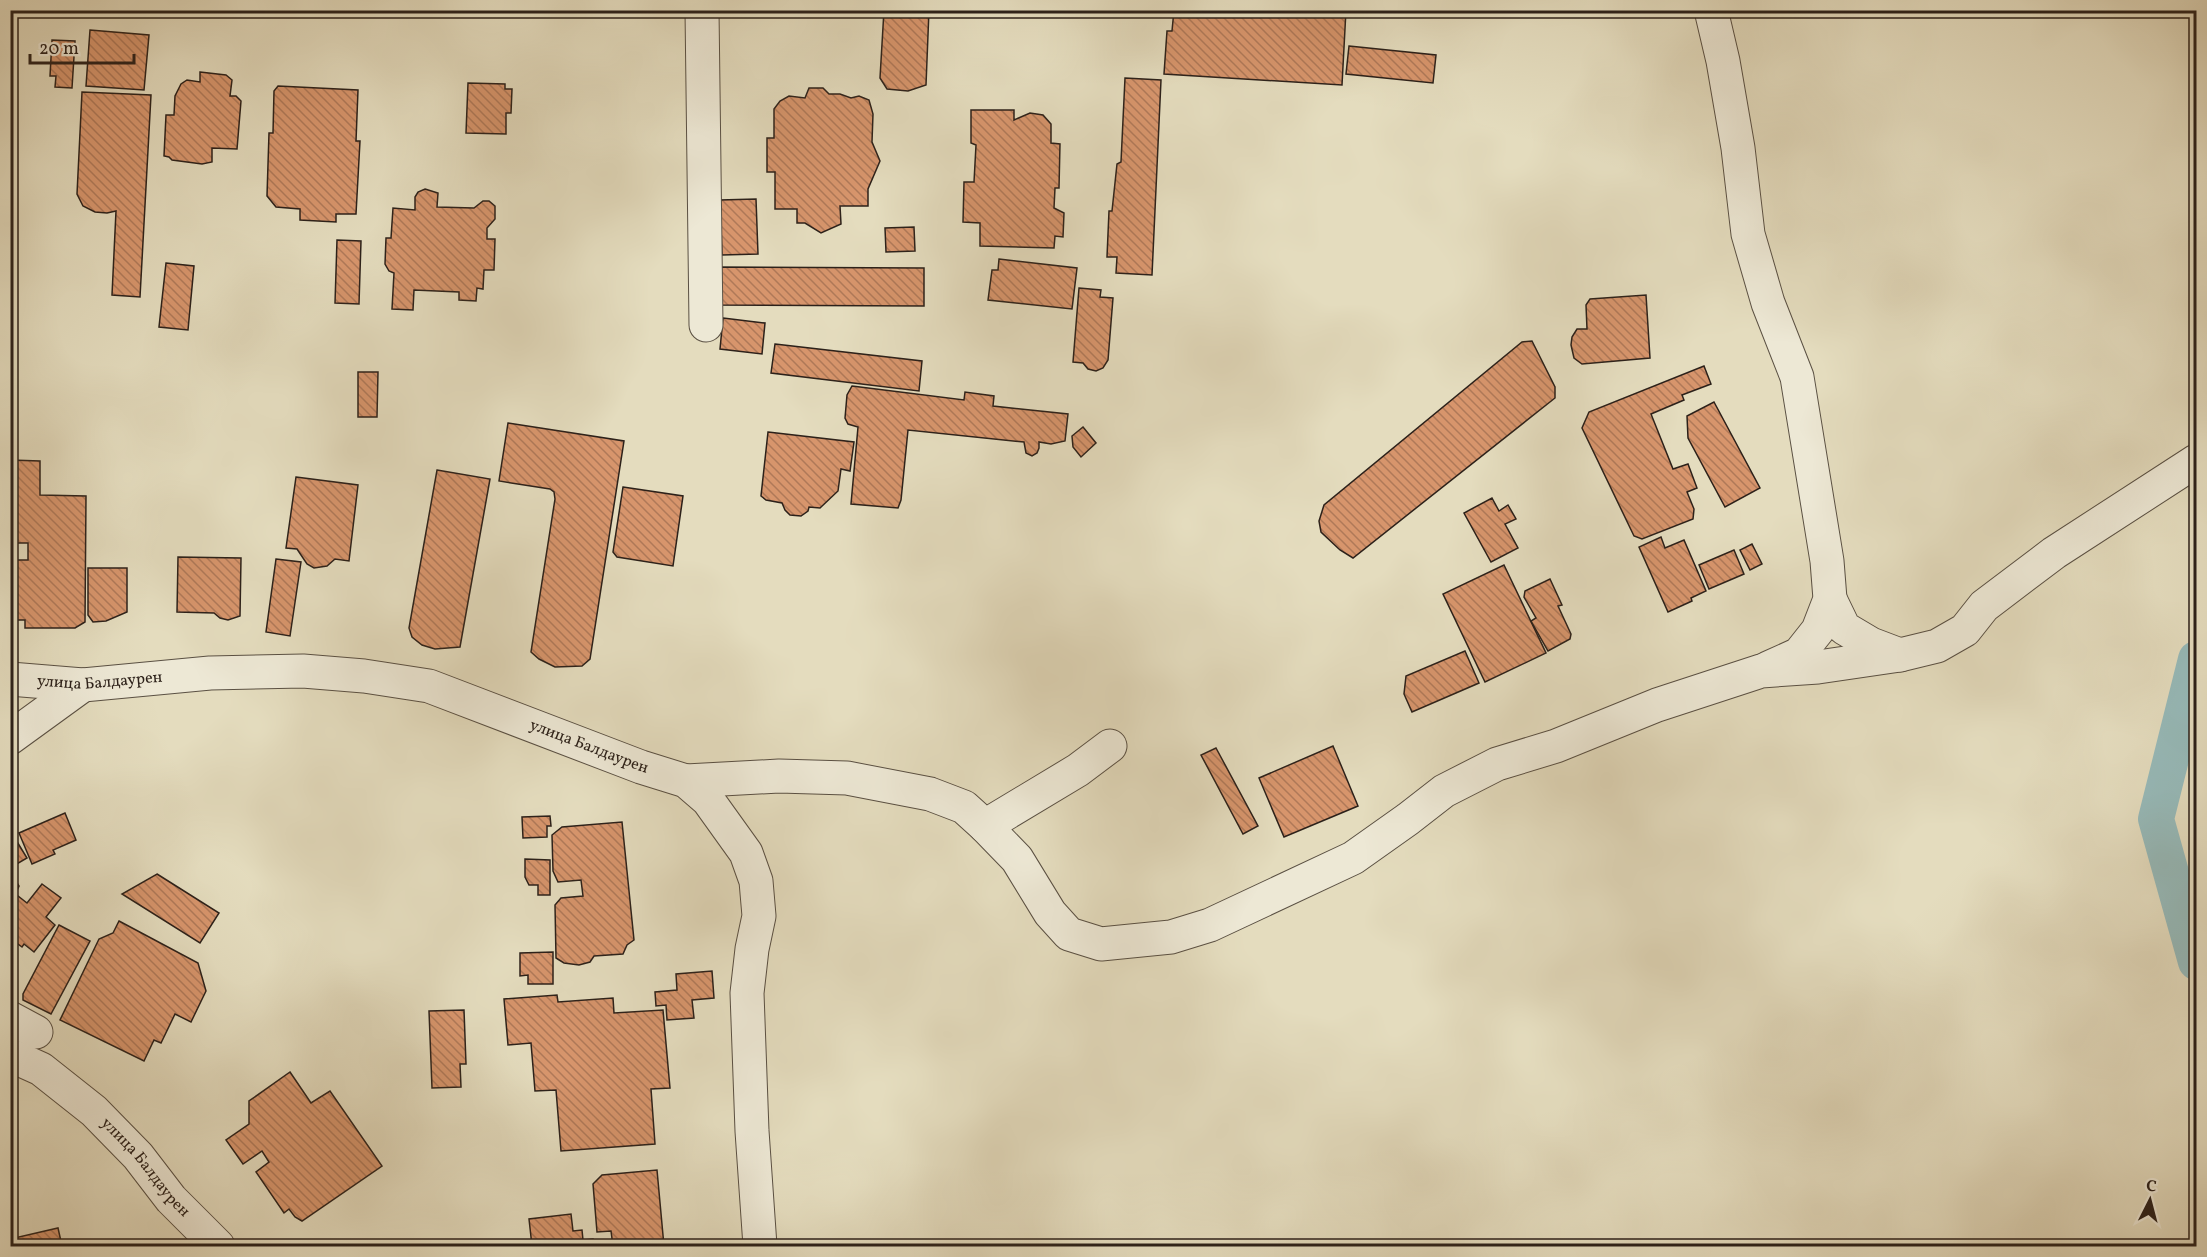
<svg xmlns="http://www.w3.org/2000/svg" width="2207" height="1257" font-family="Vollkorn,serif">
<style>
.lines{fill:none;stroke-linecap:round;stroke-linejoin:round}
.canal{stroke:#97bab9;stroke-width:36}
.building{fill:url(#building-back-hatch);stroke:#2c211a;stroke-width:1.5}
.minor-casing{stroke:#5a5043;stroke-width:35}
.minor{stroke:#ede8d5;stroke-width:33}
.labels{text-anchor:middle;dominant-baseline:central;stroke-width:4.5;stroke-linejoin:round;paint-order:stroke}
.street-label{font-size:16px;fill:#2c211a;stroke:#ede8d5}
</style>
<defs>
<pattern id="building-back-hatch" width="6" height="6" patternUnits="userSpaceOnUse" patternTransform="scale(1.5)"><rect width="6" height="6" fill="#d7956c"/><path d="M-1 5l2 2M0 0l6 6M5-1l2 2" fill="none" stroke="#af7958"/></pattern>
</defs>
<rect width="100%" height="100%" fill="#e4dcbe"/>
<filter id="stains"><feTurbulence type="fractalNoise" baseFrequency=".00333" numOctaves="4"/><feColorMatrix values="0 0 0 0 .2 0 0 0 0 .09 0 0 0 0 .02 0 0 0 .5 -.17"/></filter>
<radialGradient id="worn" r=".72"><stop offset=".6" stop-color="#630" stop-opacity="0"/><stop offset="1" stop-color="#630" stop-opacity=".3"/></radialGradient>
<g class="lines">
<!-- canal -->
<path class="canal" d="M2196,659L2156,819L2196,962"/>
</g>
<!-- building -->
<g class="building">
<path d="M884,10H929L926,85L908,91L887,89L880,78Z"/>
<path d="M1174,10H1346L1342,85L1164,74L1167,31H1172Z"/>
<path d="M90,30L149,35L144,90L86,86Z"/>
<path d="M52,40L75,41L72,88L55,87L56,76H50Z"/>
<path d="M1349,46L1436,55L1433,83L1346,74Z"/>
<path d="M200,72L226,75L232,80L230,96H236L241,101L237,149L212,148V162L202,164L172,160L169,157L164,156L166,115H174L175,96L181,84L187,80L200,82Z"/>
<path d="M1125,78L1161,80L1152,275L1116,273L1117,257H1107L1109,211H1112L1117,164L1121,162Z"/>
<path d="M468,83L505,84V89H512L511,113H506V134L466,133Z"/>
<path d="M278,86L358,90L356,141H360L356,214H336V222L300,220V209L276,207L267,196L269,133H273L274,91Z"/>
<path d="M809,88H823L829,94H840L851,98L859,96L869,100L873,114L872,142L880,161L868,189V206H840L841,224L821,233L805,223H797V209H775V172H767V138H774V109L780,101L789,96L805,98Z"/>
<path d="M82,92L151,95L140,297L112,295L116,211L107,213L95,212L83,206L77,194Z"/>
<path d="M971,110H1014V120L1030,113L1043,115L1051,124V143L1060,144L1059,188H1055L1054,208L1064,213L1063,237L1055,236L1054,248L980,246V223L963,222L964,182H974L976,145L971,143Z"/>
<path d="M425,189L438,193L437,207L474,208L483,201H489L495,206V219L487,228V239H495L494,270H484L483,289L477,288L476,301L459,300V292L414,290L413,310L392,309L394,273L389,271L385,264L386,238H391L393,208L415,210V197L418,192Z"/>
<path d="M756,199L758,254L722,255L720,200Z"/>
<path d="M914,227L915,251L886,252L885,228Z"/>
<path d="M337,240L361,241L359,304L335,303Z"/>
<path d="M999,259L1077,268L1072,309L988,300L992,270H998Z"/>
<path d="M166,263L194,266L188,330L159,327Z"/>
<path d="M715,267L924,268V306L715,305Z"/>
<path d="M1079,288L1101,290L1100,297L1113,298L1108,360L1103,368L1096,371L1088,369L1083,363L1073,362Z"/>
<path d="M1646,295L1650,358L1582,364L1574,358L1571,345L1572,337L1577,329H1587L1586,305L1590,299Z"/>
<path d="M723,318L765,323L762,354L720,349Z"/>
<path d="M1532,341L1555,387V398L1353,558L1340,550L1321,532L1319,521L1324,505L1522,342Z"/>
<path d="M775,344L922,361L919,391L771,373Z"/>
<path d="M1704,366L1711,384L1682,395L1684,400L1651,414L1673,469L1688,464L1697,488L1687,492L1694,509L1693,519L1642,539L1634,536L1582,428L1589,412Z"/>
<path d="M358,372H378L377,417H358Z"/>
<path d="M852,386L964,400L965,392L994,396L993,406L1068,414L1065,441L1051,444L1039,442V448L1037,453L1032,456L1026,453L1024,442L908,430L901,500L898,508L851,504L858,427L848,424L845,418L847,395Z"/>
<path d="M1714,402L1760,488L1725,507L1688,438L1687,416Z"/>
<path d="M508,423L624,441L590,659L582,666L555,667L539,659L531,652L555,499L554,492L550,489L499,481Z"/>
<path d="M1083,427L1096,443L1081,457L1073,447L1072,436Z"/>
<path d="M768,432L854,442L850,471L841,469L838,491L820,508L809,507L808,511L801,516L790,515L785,510L782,503L766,500L761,496Z"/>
<path d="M10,460L40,461V495L86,496L85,622L75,628H25V620H10V560H28V543H10Z"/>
<path d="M437,470L490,479L460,647L435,649L422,645L412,637L409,628Z"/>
<path d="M296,477L358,485L349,561L335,559L327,566L314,568L307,564L297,549L286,548Z"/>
<path d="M623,487L683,496L673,566L617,557L613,552Z"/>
<path d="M1492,498L1499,511L1508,505L1516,519L1505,524L1518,548L1491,562L1464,513Z"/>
<path d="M1661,537L1665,548L1684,540L1706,591L1691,598L1692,601L1668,612L1639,547Z"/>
<path d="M1752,544L1762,564L1750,570L1740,550Z"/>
<path d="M1734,550L1744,574L1709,589L1699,565Z"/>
<path d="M178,557L241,558L240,616L228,620L220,618L214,613L177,612Z"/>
<path d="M276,559L301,562L290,636L266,632Z"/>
<path d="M1504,565L1546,653L1485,682L1443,594Z"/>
<path d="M88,568H127V612L106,621L93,622L88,615Z"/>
<path d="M1550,579L1562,605L1558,606L1571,634L1570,639L1548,651L1531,621L1536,618L1524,597L1525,591Z"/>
<path d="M1465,651L1479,683L1412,712L1404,694L1406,676Z"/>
<path d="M1333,746L1358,806L1284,837L1259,778Z"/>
<path d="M1216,748L1258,826L1243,834L1201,755Z"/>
<path d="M65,813L76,840L53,850L55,854L32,864L19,833Z"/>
<path d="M550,816L551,826H547V837L523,838L522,817Z"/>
<path d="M622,822L634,940L627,945L623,954L594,956L590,962L579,965L564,963L556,958L555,905L561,898L583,896L581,880L558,882L553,871L552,835L562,827Z"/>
<path d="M10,835H13L27,858L10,868Z"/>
<path d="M525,859L550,860V895H538V885H529L525,877Z"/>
<path d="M10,871L19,886L16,893L10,897Z"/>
<path d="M157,874L219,913L200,943L122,894Z"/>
<path d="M42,884L61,898L46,917L55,925L34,952L24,944L22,947L10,938V905L18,896L27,903Z"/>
<path d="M119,921L198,963L206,991L191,1022L175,1014L161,1043L154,1040L144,1061L60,1020L99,939L113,933Z"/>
<path d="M59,925L90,941L51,1014L23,1000V994Z"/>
<path d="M553,952V984H528V975L520,976V953Z"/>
<path d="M712,971L714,998L692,1000L694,1018L667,1020L666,1005L656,1006L655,992L677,990L676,974Z"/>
<path d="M557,995L558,1002L613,998L614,1013L663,1010L670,1088L651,1089L655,1144L561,1151L556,1090L535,1091L531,1043L508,1045L504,999Z"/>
<path d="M464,1010L466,1064H460L461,1087L432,1088L429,1011Z"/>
<path d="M290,1072L311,1103L330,1091L382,1166L302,1221L295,1217L289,1209L284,1213L256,1172L269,1162L262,1151L243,1164L226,1140L249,1124V1101Z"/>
<path d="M657,1170L664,1246H613L611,1231L597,1232L593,1184L602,1175Z"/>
<path d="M571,1214L573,1231L582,1230L583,1240L593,1239L594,1246H532L529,1219Z"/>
<path d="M58,1228L62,1246H10V1239Z"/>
</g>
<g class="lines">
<defs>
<g id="minor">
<path d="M702,10L706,325"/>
<path d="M1711,10L1723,61L1738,148L1748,234L1768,303L1797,377L1827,561L1830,599L1818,630L1799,654L1768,668"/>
<path d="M1830,599L1844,628L1871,644L1900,655"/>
<path id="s1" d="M10,679L83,685L210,673L303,671L364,676L429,686L641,767L686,781L708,800L746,853L756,881L759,916L752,949L747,993L752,1131L760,1246"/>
<path d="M10,738L83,685"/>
<path d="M686,781L779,776L847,778L930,794L964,807L985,826L1078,770L1110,746"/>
<path d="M985,826L1017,859L1050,913L1069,934L1101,944L1171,937L1210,925L1353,858L1408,819L1444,791L1497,764L1556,746L1657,705L1761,671L1818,667L1900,655L1937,646L1965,630L1984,606L2054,553L2196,461"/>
<path d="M10,1018L36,1032"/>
<path id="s2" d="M10,1055L41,1069L94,1111L138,1156L171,1199L218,1246"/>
</g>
</defs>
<!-- minor casing -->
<use href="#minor" class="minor-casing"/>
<!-- minor -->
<use href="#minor" class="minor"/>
</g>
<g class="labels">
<!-- street labels -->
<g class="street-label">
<text stroke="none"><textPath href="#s1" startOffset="90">улица Балдаурен</textPath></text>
<text stroke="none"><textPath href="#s1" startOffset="592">улица Балдаурен</textPath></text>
<text stroke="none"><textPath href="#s2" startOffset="178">улица Балдаурен</textPath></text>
</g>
</g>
<!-- margin -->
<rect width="2207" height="1257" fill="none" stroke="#e4dcbe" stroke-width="36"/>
<rect x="12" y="12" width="2183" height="1233" fill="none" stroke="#2c211a" stroke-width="3"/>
<rect x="18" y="18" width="2171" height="1221" fill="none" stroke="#2c211a" stroke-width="1.5"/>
<!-- north arrow -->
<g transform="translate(2150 1200) rotate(6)" stroke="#ede8d5" stroke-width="4.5" paint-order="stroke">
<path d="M0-4.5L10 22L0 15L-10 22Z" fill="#2c211a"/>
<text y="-9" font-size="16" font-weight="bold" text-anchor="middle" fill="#2c211a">С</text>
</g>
<!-- scale -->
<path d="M30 54v9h104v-9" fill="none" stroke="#2c211a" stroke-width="3"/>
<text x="39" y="54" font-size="18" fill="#2c211a" stroke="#ede8d5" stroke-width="4.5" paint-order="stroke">20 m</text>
<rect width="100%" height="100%" filter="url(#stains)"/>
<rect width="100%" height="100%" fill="url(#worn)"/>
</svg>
